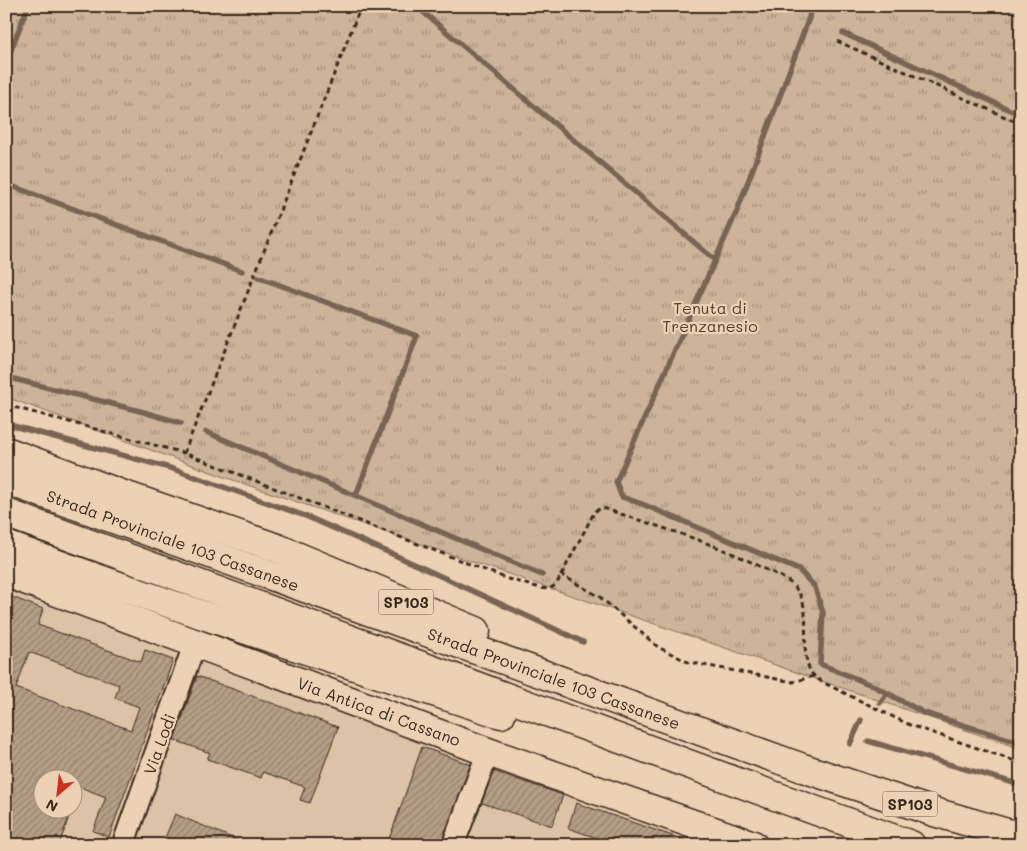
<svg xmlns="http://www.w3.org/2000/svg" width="1027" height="851" font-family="Mali,sans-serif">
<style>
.built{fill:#dcc2a6;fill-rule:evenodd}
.park{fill:url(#park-tufts);stroke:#846e5c}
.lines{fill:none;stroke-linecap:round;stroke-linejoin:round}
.stream{stroke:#796452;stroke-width:5.5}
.building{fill:url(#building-hatch);stroke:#3b2a1e;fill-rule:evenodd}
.street-casing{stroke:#3b2a1e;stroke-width:25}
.secondary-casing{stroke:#3b2a1e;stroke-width:31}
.highway-casing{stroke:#3b2a1e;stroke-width:31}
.path{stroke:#3b2a1e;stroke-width:3;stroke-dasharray:5 4;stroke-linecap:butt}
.street{stroke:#edd1b4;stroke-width:21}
.secondary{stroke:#edd1b4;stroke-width:28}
.highway{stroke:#edd1b4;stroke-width:28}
.labels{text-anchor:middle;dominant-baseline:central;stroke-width:4.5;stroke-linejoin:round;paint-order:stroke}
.shield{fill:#edd1b4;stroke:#705c4b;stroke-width:1}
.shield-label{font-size:15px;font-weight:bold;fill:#3b2a1e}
.park-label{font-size:16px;fill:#513f30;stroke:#edd1b4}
.street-label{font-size:16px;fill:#3b2a1e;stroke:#edd1b4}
</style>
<defs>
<pattern id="park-tufts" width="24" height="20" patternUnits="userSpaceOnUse" patternTransform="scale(1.25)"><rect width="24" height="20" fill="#ccb399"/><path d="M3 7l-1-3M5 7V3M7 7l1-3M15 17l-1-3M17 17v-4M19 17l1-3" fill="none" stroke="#a7927c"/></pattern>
<pattern id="building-hatch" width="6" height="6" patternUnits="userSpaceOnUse" patternTransform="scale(1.25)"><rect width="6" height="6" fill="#b59e86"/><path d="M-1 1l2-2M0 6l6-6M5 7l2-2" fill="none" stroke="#94816d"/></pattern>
</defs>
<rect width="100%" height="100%" fill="#edd1b4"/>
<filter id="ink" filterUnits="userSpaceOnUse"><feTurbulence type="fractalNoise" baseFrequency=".02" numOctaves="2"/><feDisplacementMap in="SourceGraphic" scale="10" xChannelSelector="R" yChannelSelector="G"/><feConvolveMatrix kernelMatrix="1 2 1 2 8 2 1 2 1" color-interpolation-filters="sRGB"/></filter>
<g filter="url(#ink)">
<!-- built -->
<path class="built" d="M6,562L341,686L787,845H6ZM42,778H72V808H42Z"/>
<!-- park -->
<path class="park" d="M6,6H1021V749L230,479L6,397Z"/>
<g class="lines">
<!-- stream -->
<g class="stream">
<path d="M416,6L715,260"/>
<path d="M811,6L809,18L737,211L616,482L622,497L642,504L799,570L815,587L823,613L820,664L874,686L924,713L1021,743"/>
<path d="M843,33L1021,115"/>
<path d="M6,63L28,6"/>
<path d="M6,184L242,271"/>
<path d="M258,277L417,336L356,495"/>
<path d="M6,377L140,411L181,423"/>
<path d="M6,424L170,468L308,517L399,557L583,642"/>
<path d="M206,432L542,575"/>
<path d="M880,703L887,693"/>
<path d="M868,741L1021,785"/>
<path d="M850,744L861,720"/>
</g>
</g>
<!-- building -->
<g class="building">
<path d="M12,597L43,609L38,625L141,662L145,650L173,660L109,837L93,831L106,797L80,787L72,808V778H42V808H72L59,845H6V612ZM29,652L119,685L115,698L139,707L131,730L16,688Z"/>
<path d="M197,676L338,727L310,803L300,800L305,787L263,772L261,778L207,759L210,753L174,740Z"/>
<path d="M422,747L472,765L443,845H387Z"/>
<path d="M490,770L563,795L552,826L479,802Z"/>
<path d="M576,803L693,843V845H617L568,828Z"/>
<path d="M175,814L249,845H162Z"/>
</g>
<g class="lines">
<defs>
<g id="street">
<path d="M123,845L195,643"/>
<path d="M453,845L488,752"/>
</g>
<path id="secondary" d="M6,573L488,752L753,845"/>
<g id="highway">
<path d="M6,451L124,495L277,548L476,631"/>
<path d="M6,480L800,767L934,812L1021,837"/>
<path d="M6,513L778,797L911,845"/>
<path d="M6,545C170,606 336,660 501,714"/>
</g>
</defs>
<!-- street casing -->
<use href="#street" class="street-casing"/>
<!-- secondary casing -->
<use href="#secondary" class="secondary-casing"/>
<!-- highway casing -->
<use href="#highway" class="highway-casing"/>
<!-- path -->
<g class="path">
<path d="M837,41L1021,124"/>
<path d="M6,405L184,453L508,579L540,588L549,589L556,585L595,511L603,508C658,527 714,542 765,569C778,575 791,580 799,593C812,616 800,646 809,668C811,675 817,678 822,682L910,725L1021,763"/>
<path d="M184,453L361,6"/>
<path d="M560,574L600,597L658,647L688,662L793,682L814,676"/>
</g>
<!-- street -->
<use href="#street" class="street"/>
<!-- secondary -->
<use href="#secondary" class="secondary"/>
<!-- highway -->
<use href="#highway" class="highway"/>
</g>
</g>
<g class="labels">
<!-- shield labels -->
<g class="shield">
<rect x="378.5" y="589.5" width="55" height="25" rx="4"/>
<rect x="882.5" y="791.5" width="55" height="25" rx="4"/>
</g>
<g class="shield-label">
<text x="406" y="602">SP103</text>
<text x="910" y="804">SP103</text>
</g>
<!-- park labels -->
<g class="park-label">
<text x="710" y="307">Tenuta di<tspan x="710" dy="18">Trenzanesio</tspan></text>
</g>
<!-- street labels -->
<g class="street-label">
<text transform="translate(173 540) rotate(20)">Strada Provinciale 103 Cassanese</text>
<text transform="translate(554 678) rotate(20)">Strada Provinciale 103 Cassanese</text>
<text transform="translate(379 711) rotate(20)">Via Antica di Cassano</text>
<text transform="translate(159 744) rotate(-70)">Via Lodi</text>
</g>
</g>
<!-- margin -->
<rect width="1027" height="851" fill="none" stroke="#edd1b4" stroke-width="25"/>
<rect x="12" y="12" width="1002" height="826" fill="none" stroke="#3b2a1e" stroke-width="2" filter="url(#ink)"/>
<!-- north arrow -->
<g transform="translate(58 794) rotate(208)"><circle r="24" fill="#edd1b4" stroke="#a68e78"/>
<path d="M0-4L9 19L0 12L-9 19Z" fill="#c8321e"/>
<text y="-8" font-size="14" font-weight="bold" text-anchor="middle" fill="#3b2a1e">N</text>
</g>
</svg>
